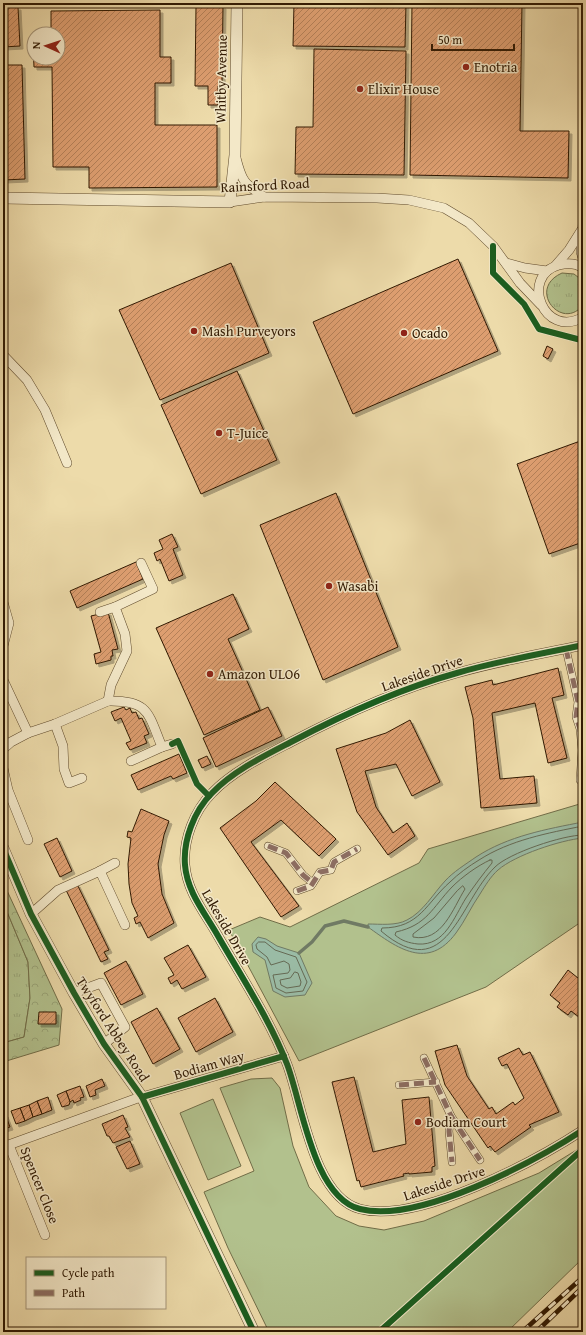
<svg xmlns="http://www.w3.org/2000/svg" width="586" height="1335" font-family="'Gentium Book Plus',serif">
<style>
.grass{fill:url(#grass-tufts);stroke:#716d48}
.forest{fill:url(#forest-crowns);stroke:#716d48}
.park{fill:#b2c18d;stroke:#716d48}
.water{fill:#9abba5;stroke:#707a64}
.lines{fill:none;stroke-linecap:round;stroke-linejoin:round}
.shore{stroke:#656a54;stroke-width:1}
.stream{stroke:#707a64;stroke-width:3.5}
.building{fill:url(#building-hatch);stroke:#301902;filter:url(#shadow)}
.pedestrian-casing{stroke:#5f4a2c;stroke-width:8}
.minor-casing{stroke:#5f4a2c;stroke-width:10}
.tertiary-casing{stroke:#5f4a2c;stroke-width:12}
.pedestrian{stroke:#f3e8c8;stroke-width:7}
.minor{stroke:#f3e8c8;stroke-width:9}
.tertiary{stroke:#f3e8c8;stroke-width:11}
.rail-casing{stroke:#301902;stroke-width:4.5}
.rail{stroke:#f3e8c8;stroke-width:3;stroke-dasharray:9;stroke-linecap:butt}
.quiet{stroke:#8d6e63;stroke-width:5;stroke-dasharray:10 5;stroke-linecap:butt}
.cycleway-casing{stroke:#f3e8c8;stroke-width:8}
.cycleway{stroke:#1b5e20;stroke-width:6}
.poi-dot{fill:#8f2418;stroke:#f3e8c8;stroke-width:1.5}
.labels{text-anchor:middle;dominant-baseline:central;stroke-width:3;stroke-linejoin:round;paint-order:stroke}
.poi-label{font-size:14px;fill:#301902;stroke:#f3e8c8;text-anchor:start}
.street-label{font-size:14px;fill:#301902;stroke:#f3e8c8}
</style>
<defs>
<pattern id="grass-tufts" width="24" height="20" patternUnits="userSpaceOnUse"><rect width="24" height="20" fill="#b2c18d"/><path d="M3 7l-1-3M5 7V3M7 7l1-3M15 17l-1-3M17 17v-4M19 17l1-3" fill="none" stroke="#99a578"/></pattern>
<pattern id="forest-crowns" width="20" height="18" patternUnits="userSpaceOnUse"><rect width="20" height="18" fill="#b2c18d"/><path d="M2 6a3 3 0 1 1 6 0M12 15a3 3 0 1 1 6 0" fill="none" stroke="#99a578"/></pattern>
<pattern id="building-hatch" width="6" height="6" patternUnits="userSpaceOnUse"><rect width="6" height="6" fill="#dd9e6f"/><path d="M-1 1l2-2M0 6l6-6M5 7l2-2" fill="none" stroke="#b48059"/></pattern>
<filter id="shadow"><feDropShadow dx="3" dy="3" stdDeviation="0" flood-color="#0004"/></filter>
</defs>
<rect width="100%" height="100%" fill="#eddbaa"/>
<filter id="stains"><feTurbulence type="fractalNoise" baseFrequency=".005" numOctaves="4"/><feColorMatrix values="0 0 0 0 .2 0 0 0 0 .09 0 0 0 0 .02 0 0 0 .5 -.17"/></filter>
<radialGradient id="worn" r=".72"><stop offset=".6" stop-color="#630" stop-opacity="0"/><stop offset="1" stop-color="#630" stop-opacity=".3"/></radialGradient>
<!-- grass -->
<g class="grass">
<path d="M562,273L574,274L583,281V305C562,332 526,289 562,273Z"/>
<path d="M3,902L28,962L30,998L24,1037L3,1043Z"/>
</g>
<!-- forest -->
<path class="forest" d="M3,882L62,1009L59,1045L3,1062V1043L24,1037L30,998L28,962L3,902Z"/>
<!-- park -->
<g class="park">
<path d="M583,803V920L581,922L486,987L299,1061L229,930L260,917L290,927L419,863L428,849Z"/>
<path d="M272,1078L280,1088L293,1146L309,1187L336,1216L359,1226L384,1230L424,1221L539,1173L583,1146V1258L507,1332H269L228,1248L204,1192L254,1171L220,1088L251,1079Z"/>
<path d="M213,1099L241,1166L208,1180L180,1113Z"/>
</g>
<!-- water -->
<g class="water">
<path d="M583,822V838C561,840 515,855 498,870C491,876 485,886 480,894C471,907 465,921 456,933C428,971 397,948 368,927V924C380,924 396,926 407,920C423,912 433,894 445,881C453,872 466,864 476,857C508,836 547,829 583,822Z"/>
<path d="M258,937L266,939L277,946L299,953L312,983L305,995L285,997L273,991L265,960L253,952L252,944Z"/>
</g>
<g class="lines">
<!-- shore -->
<g class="shore">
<path d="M583,826C548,833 510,840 479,860C469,866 458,874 450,882C426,903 420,928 382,928L381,931C447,987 459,902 495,867C509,853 563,835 583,835"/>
<path d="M490,860H492V863C483,874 474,886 466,898C454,917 445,946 418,944C409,943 402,941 395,935L396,932C427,925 432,908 452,887C462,877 477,866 490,860Z"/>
<path d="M463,886L465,889C453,908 442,943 413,937V934L434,918L457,891Z"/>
<path d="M259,942H265L275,950L296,957L307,982L303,991L286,993L276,988L273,975L288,973L290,970L289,964L284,961L271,965L267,957L257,949L256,945Z"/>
<path d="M295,972L298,973L301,982L300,986L287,988L281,985L280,980L290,978Z"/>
</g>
<!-- stream -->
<path class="stream" d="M299,953L312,942L325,926L344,921L368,927"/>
</g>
<!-- building -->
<g class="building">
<path d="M294,3H406L405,47L293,46Z"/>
<path d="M412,3H522L520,131H569L568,178L410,175Z"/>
<path d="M196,6H223L222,86H218V105H208V86H195Z"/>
<path d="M18,7L20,46L3,47V8Z"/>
<path d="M160,10V57H171V83H155V125H217V187L89,188V167H53L52,67H34L33,46L34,58H58V34H51V11Z"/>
<path d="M314,49L406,51L404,175L295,174L296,127H313Z"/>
<path d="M3,65H22L25,179L3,180Z"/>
<path d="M458,259L498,351L353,414L313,322Z"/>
<path d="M231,263L269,353L160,400L119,310Z"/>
<path d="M547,346L553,349L548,359L543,356Z"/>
<path d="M237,371L277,460L201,494L161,405Z"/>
<path d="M583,440V542L549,554L517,464Z"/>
<path d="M336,493L398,647L323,680L260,525Z"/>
<path d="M172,534L178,547L173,549L183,575L169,581L160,559L157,561L154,553L163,549L159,540Z"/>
<path d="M136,562L143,579L77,608L70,591Z"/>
<path d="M233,594L249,629L228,639L260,710L204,735L156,628Z"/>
<path d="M108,612L118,649L112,650L113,656H111V660L96,664L94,654L101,652L91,616Z"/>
<path d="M558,668L564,695L552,698L567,758L548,763L535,703L492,713L500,779L534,776L537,803L481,808L473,718L465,687L492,680L493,685Z"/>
<path d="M124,707L126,710L130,708L132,713L136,712L139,719L142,718L149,734L144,736L147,743L130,750L126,743L131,741L121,718L115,721L111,712Z"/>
<path d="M268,707L282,736L216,767L203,738Z"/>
<path d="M410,720L440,782L412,796L396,764L365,771L376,807L393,833L407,823L415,836L388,855L357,812L336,749L386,733Z"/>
<path d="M179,754L187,773L173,779L171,776L138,790L131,775Z"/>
<path d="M207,756L211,764L202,768L198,760Z"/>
<path d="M275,782L336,839L319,856L281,820L251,842L299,906L281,917L220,828L256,801Z"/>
<path d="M141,809L169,821L164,835L158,864L162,894L174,923L148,938L140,922L136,924L134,918L138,916L132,903L129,884L128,864L131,838L127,837L128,831L132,832Z"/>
<path d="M57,838L72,871L60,877L44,844Z"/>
<path d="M77,884L109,950L104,952L108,959L101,962L66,890Z"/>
<path d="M188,945L206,977L182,989L177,980L171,984L168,978L174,975L164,958Z"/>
<path d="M126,961L143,994L121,1005L104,973Z"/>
<path d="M568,970L578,978L583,971V1020L571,1011L568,1015L557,1007L560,1003L550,995Z"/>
<path d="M215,998L233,1032L196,1052L178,1018Z"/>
<path d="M157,1008L180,1049L153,1064L131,1022Z"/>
<path d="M39,1012H56V1024H38Z"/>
<path d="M457,1045L467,1076L489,1109L492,1107L496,1114L513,1102L515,1105L524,1098L507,1064L502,1066L498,1058L519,1048L523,1055L530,1052L559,1112L529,1125L531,1127L495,1152L490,1146L488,1148L445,1085L435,1051Z"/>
<path d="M354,1077L373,1152L406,1144L402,1100L429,1097L435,1166L432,1167V1172L409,1174V1173L403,1174L404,1176L361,1187L359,1180L357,1181L332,1082Z"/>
<path d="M102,1079L105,1086L95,1090L96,1095L90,1097L86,1086Z"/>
<path d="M80,1086L84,1097L80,1098L81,1100L74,1103L73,1100L70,1102L66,1091Z"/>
<path d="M66,1091L70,1102L69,1105L62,1107L57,1095Z"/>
<path d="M48,1097L52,1110L42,1114L37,1101Z"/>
<path d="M37,1101L42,1114L33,1117L29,1105Z"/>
<path d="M29,1105L33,1117L25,1121L20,1108Z"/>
<path d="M20,1108L25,1121L16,1124L11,1111Z"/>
<path d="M5,1114L10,1127L3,1129V1115Z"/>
<path d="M123,1115L128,1127L125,1128L130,1137L113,1143L109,1136H107L102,1124Z"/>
<path d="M130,1141L140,1164L127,1169L116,1147Z"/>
</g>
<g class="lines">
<defs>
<g id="pedestrian">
<path d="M566,649L578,702L576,717L580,729L582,750L580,780"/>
<path d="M268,846L286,853L303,875L313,883"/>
<path d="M297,891L311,886L320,872L331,870L334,862L357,849"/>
<path d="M424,1058L451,1116L449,1131L452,1162"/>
<path d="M399,1085L436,1082"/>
<path d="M451,1116L480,1160"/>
</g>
<g id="minor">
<path d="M236,158C242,182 244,183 264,197"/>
<path d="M230,202L264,197L377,198L409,200L444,208L469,223L493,246L520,283L541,305"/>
<path d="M583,224L581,252L583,258"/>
<path d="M506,263L525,268L547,271"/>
<path d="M556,265L569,250L581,231"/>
<path d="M583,268C576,263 567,263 559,265C519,276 544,340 583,317"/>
<path d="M3,355L27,380L45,410L67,463"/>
<path d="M3,602L9,623L3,646"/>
<path d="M100,612L115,607"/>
<path d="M583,645C541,654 498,661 457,673C399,689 344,714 291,742C264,756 233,771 212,793C194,811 183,840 185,865C187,892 205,913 218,936C241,976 270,1020 287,1064C302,1103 313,1197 360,1209C418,1224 534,1162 583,1130"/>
<path d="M3,680L28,733L55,724L108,701"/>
<path d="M55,724L63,746L64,769L69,783L82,778"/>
<path d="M162,747L172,744"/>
<path d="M3,749L11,742L28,733"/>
<path d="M131,761L162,747C148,713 149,700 108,701L111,685L127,651L125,634L115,607L153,589L141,563"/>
<path d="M3,768L8,790L28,840"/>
<path d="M100,871L115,863"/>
<path d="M31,914L58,890L100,871L125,925"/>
<path d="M74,993L101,983L125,1027L104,1044"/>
<path d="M9,1145L45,1235"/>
<path d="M3,1147L135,1099L284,1056"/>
</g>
<g id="tertiary">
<path d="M3,198L230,202L235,155L237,3"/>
<path d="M3,848L31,914L74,993L104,1044L142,1097L254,1332"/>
</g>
</defs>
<!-- pedestrian casing -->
<use href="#pedestrian" class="pedestrian-casing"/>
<!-- minor casing -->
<use href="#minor" class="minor-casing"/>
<!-- tertiary casing -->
<use href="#tertiary" class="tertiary-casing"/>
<!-- pedestrian -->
<use href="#pedestrian" class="pedestrian"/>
<!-- minor -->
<use href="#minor" class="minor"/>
<!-- tertiary -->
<use href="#tertiary" class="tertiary"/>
<defs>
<g id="rail">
<path d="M522,1332L583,1277"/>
<path d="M536,1332L583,1287"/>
</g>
</defs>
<!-- rail casing -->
<use href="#rail" class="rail-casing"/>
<!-- rail -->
<use href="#rail" class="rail"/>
<!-- quiet -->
<g class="quiet">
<path d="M566,649L578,702L576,717L580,729L582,750L580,780"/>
<path d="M268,846L286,853L303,875L313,883"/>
<path d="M297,891L311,886L320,872L331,870L334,862L357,849"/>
<path d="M424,1058L451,1116L449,1131L452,1162"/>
<path d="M399,1085L436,1082"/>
<path d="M451,1116L480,1160"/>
</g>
<defs>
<g id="cycleway">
<path d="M493,246V273L524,304L539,329L581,340L583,336"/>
<path d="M583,645C541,654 498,661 457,673C399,689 344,714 291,742C264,756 233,771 212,793C194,811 183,840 185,865C187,892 205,913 218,936C241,976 270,1020 287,1064C302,1103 313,1197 360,1209C418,1224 534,1162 583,1130"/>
<path d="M172,744L178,741L197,784L209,796"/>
<path d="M3,848L31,914L74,993L104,1044L142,1097L254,1332"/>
<path d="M142,1097L284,1056"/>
<path d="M379,1332L583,1149"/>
</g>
</defs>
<!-- cycleway casing -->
<use href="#cycleway" class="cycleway-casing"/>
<!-- cycleway -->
<use href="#cycleway" class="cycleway"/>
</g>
<!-- markers -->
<g class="poi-dot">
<circle cx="466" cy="67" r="4"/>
<circle cx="360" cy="89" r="4"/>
<circle cx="194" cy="331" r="4"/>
<circle cx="404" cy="333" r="4"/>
<circle cx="219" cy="433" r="4"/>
<circle cx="329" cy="586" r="4"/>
<circle cx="210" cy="674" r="4"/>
<circle cx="418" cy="1122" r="4"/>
</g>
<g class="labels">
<!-- poi labels -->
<g class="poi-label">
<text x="474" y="67">Enotria</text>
<text x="368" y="89">Elixir House</text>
<text x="202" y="331">Mash Purveyors</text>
<text x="412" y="333">Ocado</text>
<text x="227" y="433">T-Juice</text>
<text x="337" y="586">Wasabi</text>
<text x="218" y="674">Amazon ULO6</text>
<text x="426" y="1122">Bodiam Court</text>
</g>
<!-- street labels -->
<g class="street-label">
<text transform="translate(221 79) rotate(-89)">Whitby Avenue</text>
<text transform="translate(265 185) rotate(-3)">Rainsford Road</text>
<text transform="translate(422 673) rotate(-19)">Lakeside Drive</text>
<text transform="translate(227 927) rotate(60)">Lakeside Drive</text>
<text transform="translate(113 1029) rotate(57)">Twyford Abbey Road</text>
<text transform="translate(209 1065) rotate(-16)">Bodiam Way</text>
<text transform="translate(444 1183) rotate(-18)">Lakeside Drive</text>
<text transform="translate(40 1185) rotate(68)">Spencer Close</text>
</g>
</g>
<!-- margin -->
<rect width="586" height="1335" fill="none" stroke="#eddbaa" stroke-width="16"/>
<rect x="4" y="4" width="578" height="1327" fill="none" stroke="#301902" stroke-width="2"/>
<rect x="8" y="8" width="570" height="1319" fill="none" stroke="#301902"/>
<!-- legend -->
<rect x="26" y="1257" width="140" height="52" fill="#f3e8c8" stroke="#a59579"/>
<rect x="34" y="1270" width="20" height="6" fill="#1b5e20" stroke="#a59579"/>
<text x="62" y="1277" font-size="12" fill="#301902">Cycle path</text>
<rect x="34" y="1290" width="20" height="6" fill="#8d6e63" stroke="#a59579"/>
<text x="62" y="1297" font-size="12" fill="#301902">Path</text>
<!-- north arrow -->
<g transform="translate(46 46) rotate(273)"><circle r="19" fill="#f3e8c8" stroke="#a59579"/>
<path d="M0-3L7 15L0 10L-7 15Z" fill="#8f2418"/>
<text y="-6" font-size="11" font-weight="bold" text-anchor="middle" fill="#301902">N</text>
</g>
<!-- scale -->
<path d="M432 44v6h82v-6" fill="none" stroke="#301902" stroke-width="2"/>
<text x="438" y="44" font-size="12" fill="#301902" stroke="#f3e8c8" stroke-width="3" paint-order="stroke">50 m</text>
<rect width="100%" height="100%" filter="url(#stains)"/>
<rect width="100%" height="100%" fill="url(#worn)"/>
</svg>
